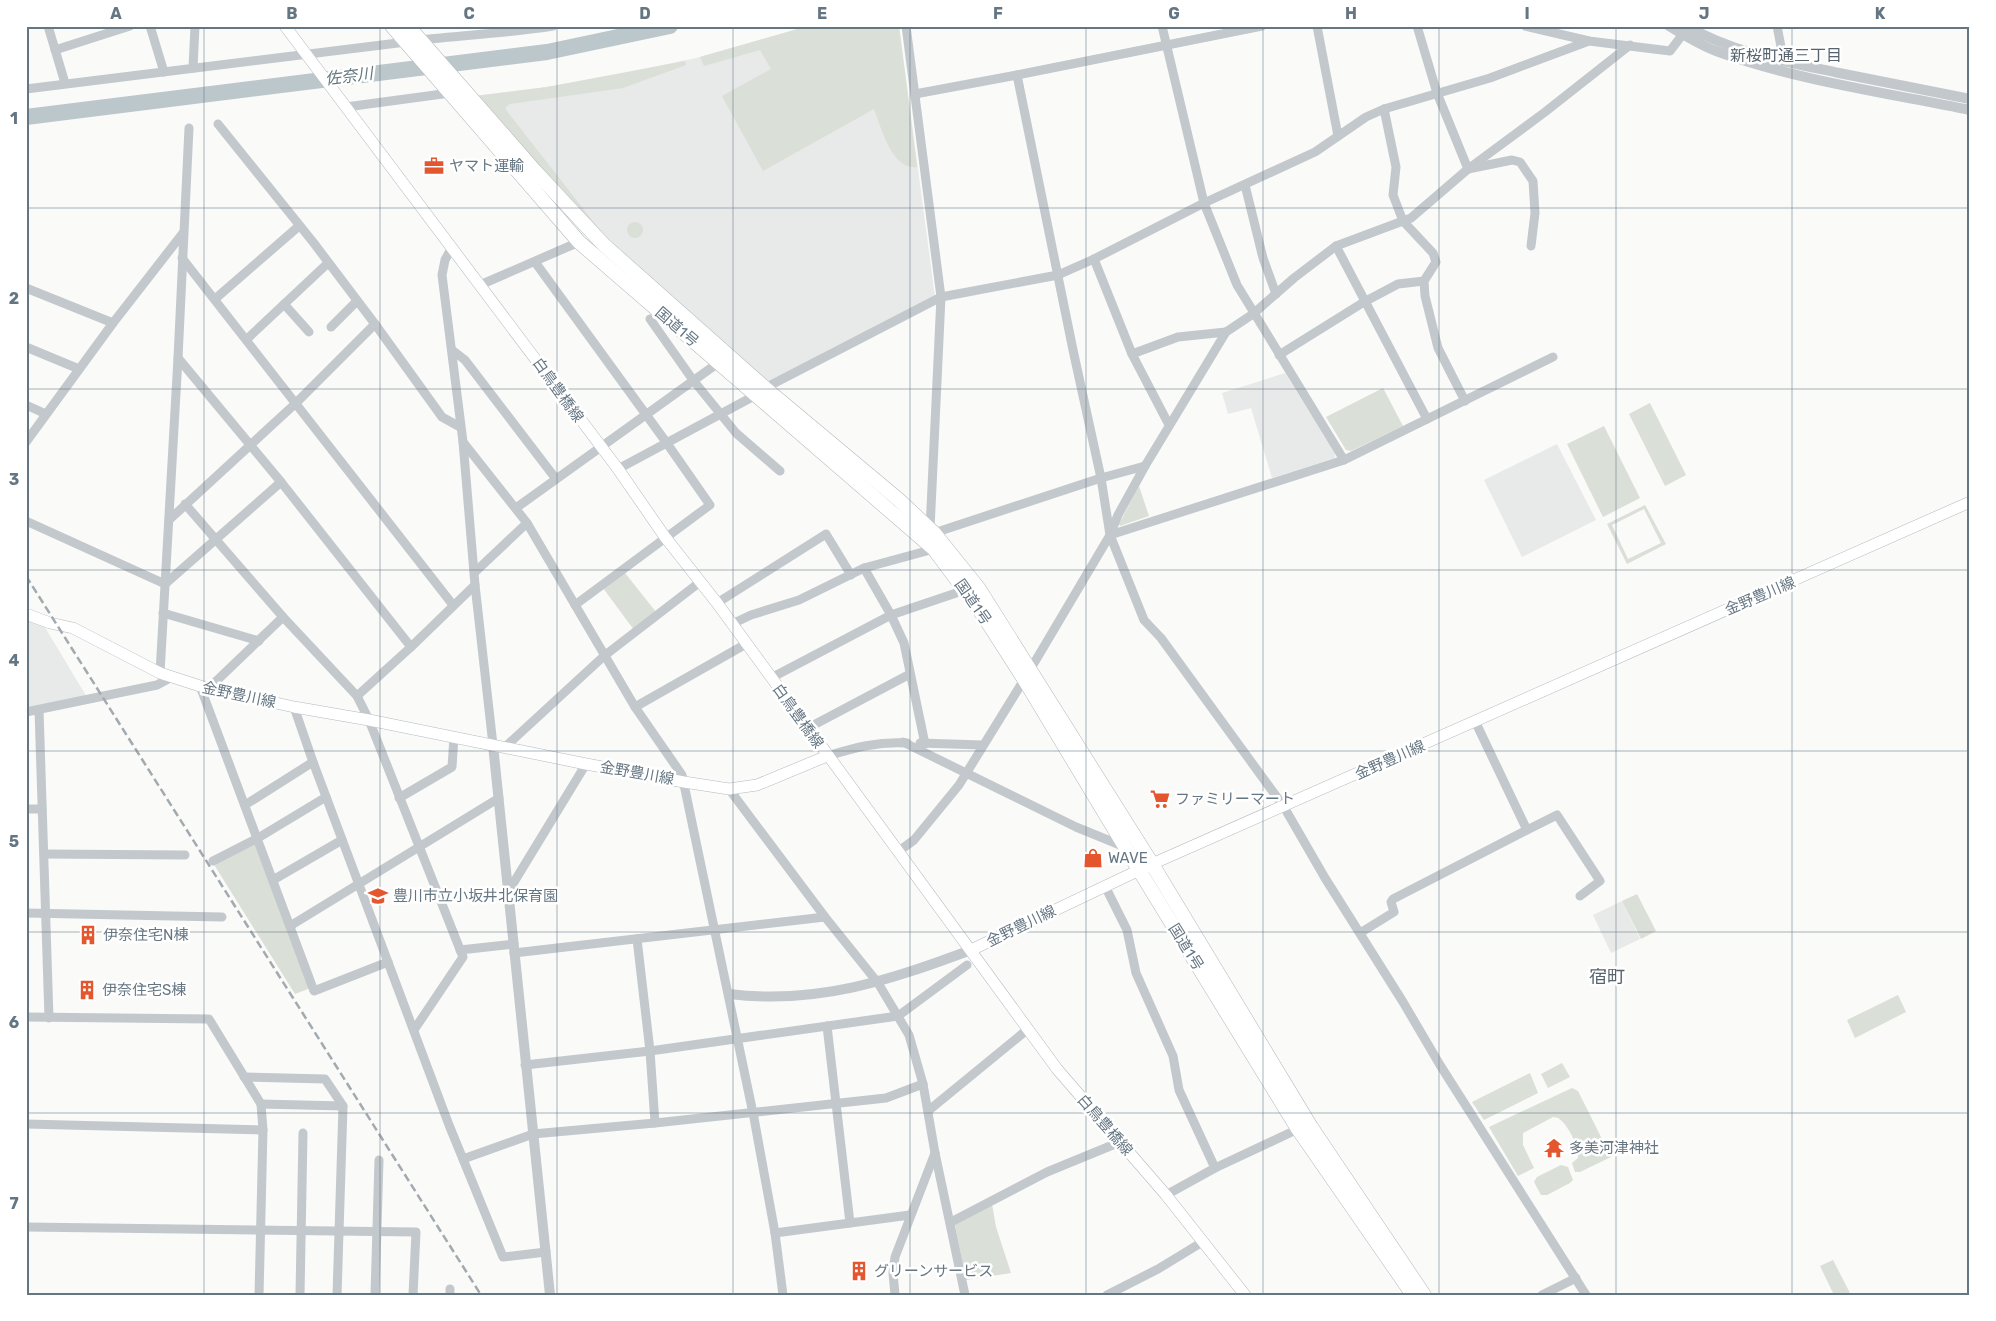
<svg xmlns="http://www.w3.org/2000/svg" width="1996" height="1321" font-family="Rubik,'Noto Sans JP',sans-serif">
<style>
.built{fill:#e8e9e9}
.green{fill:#dadfd7;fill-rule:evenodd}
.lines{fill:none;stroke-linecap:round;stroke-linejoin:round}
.river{stroke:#bbc7cb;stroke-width:16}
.secondary-casing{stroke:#b3babf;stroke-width:12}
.trunk-casing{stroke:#b4b9bd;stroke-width:15}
.minor{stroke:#c3c8cc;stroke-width:9}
.tertiary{stroke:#c3c8cc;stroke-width:10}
.secondary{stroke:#fff;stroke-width:11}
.trunk{stroke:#fff;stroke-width:14}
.rail{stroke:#a2aab0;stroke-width:2.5;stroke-dasharray:8 4;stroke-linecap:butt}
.grid{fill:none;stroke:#657683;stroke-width:1;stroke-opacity:0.55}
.labels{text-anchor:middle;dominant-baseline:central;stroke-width:5;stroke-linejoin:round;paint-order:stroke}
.poi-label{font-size:15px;fill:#657683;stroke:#fff;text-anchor:start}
.street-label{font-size:15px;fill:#657683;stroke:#fff}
.neighbourhood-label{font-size:16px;fill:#57646e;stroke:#fff}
.water-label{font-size:16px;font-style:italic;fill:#60757c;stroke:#fff}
.quarter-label{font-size:18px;fill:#57646e;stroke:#fff}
.neatline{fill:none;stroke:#657683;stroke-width:2}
.grid-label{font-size:16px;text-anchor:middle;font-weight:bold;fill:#657683}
</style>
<rect width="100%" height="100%" fill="#fafaf8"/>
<!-- built -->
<g class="built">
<path d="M808,26H899L935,297L767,383L618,254L474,96L547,87L620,74L696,58Z"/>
<path d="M1285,373L1335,454V458L1272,478L1251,408L1228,414L1222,393Z"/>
<path d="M1557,444L1596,520L1522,557L1484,480Z"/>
<path d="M26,617L43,624L88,699L26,710Z"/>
<path d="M1622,901L1640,939L1611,953L1593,915Z"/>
</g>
<!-- green -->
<g class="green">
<path d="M808,26H899L917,167C892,171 881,127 874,109L763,171L722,96L771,69L760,50L704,66L700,57Z"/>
<path d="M685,61L686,65L623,88L510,104L506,107V110L603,234L601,236L475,96L547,87Z"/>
<circle cx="635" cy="230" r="8"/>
<path d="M1383,388L1403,426L1351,451L1346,450L1326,417Z"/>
<path d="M1650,403L1686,475L1665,486L1629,414Z"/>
<path d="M1604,426L1640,498L1603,517L1567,444Z"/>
<path d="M1139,486L1149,516L1120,526L1119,524Z"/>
<path d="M1645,505L1666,544L1627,564L1607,524ZM1644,509L1661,543L1628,559L1612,525Z"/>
<path d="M625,573L656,612L634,630L603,588Z"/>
<path d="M254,843L309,985L308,989L295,994L213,863Z"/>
<path d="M1637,894L1656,931L1641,939L1622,901Z"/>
<path d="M1898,995L1906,1012L1855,1038L1847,1020Z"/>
<path d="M1562,1063L1570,1077L1548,1088L1541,1074Z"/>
<path d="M1530,1073L1538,1093L1484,1120L1472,1102Z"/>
<path d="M1572,1088L1578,1091L1611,1157L1580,1172H1575L1572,1163L1578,1158C1579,1147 1568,1124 1558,1118L1553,1117L1523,1133V1145L1534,1168L1518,1176L1489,1127Z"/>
<path d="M1561,1165L1568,1167L1573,1180L1570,1183L1547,1195H1541L1534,1182L1537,1177Z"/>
<path d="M992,1204L996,1227L1011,1273L966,1280L955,1225L957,1222Z"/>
<path d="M1833,1260L1851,1295H1834L1820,1266Z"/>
</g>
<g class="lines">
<!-- river -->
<path class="river" d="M26,117L547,52L670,26"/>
<defs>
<g id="secondary">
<path d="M285,26L618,469L665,537L717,603L1057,1069L1166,1195L1245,1295"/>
<path d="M26,614L50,623L73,628L160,673L200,686L294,707L369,720L586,764L684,782L729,789L757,785L827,756"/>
<path d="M971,950L1152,864L1970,502"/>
</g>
<g id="trunk">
<path d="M392,26L579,242L934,549L983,615L1024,679L1139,870L1298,1129L1413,1295"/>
<path d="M408,26L535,171L604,245L765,388L899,500L934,533L979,589L1152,864L1311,1127L1424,1295"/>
</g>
</defs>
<!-- secondary casing -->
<use href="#secondary" class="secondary-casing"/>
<!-- trunk casing -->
<use href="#trunk" class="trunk-casing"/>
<!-- minor -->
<g class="minor">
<path d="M48,26L65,83"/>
<path d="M150,26L164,72"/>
<path d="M906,26L941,297L930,529"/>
<path d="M1162,26L1204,203L1237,285L1344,460"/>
<path d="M1317,26L1338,136"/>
<path d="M1417,26L1437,93L1468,169L1512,160L1520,162L1533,181L1535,213L1531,246"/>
<path d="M1525,26L1589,41L1670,51L1683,34"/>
<path d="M1777,26L1784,62"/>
<path d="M420,40C464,35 509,33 553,26"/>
<path d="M55,50L130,26"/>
<path d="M193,68L195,26"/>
<path d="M1017,75L1073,350L1101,478L1110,535L1144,620L1161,638L1284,807L1325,878L1403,1002L1440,1065L1586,1295"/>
<path d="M26,89L406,42"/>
<path d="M915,94L1017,75L1262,26"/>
<path d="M346,107L450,93"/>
<path d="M1384,109L1396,167L1393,195L1403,221L1433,253L1436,262L1424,281L1425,296L1438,348L1465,401"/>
<path d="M218,124L313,242L375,324L442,417L460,427"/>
<path d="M1245,185L1263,258L1276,294"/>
<path d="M1336,246L1427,419"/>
<path d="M452,247L445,260L442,275L463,442L475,585L493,745"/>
<path d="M182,258L453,605"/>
<path d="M1094,259L1132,354L1169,425"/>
<path d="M535,262L666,442L710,505L575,605"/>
<path d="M480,285L579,242"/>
<path d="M26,288L113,323"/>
<path d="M215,299L299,226"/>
<path d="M284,304L309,332"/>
<path d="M650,319L693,380L736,433L780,471"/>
<path d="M331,327L357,301"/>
<path d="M247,339L328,263"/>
<path d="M26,347L79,369"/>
<path d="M452,350L465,360L556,479"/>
<path d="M1132,354L1178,337L1226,332"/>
<path d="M1279,355L1364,302L1398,284L1424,281"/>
<path d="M178,358L281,482"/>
<path d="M765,388L941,297L1058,275L1094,259L1204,203L1315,152L1366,117L1384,109L1490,78L1589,41"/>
<path d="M26,405L46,414"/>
<path d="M26,442L113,323L183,233"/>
<path d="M463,442L527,523L635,707L682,775L754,1118L775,1233L783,1295"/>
<path d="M618,469L756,395"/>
<path d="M185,504L283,617L357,696L369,720L463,957L414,1030"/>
<path d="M516,508L718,363"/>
<path d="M169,520L296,403L375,324"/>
<path d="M26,521L165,584L281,482L411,647"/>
<path d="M934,533L1101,478L1145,466"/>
<path d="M1110,535L1344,460L1553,357"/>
<path d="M864,568L891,615L904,643L925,744"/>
<path d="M475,572L527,523"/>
<path d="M717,603L826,534L851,575"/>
<path d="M163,613L259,641"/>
<path d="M732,624L751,615L799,600L864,568L934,549"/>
<path d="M160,673L178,358L189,128"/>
<path d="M771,678L891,615L965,590"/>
<path d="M200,686L314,991L388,962"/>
<path d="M209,688L283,617"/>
<path d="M357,696L411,647L475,585"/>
<path d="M294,707L313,762L449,1125L503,1257L546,1252"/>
<path d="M635,707L746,644"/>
<path d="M39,710L49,1018"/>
<path d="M26,712L157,685L170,678"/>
<path d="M1475,721L1527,830L1557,815L1600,881L1580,896"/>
<path d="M808,728L910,674"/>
<path d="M903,742L1076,827L1125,847"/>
<path d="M920,743L982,745"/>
<path d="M505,747L604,656L700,582"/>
<path d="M827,756C854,748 878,741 907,743"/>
<path d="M729,789L825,917L878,983L909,1035L923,1084L935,1153L965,1295"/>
<path d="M399,798L452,767L454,737"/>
<path d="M245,805L313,762"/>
<path d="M26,809H42"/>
<path d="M899,851L914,840L959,785L1030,670L1110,535L1118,515L1145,466L1226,332L1253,314L1294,278L1336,246L1411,218L1468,169L1545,112L1630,45"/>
<path d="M44,854L185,855"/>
<path d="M213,861L258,838L326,797"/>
<path d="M273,880L342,840"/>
<path d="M1105,886L1127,930L1136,973L1173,1056L1179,1090L1215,1168"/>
<path d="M508,892L586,764"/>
<path d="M26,913L222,917"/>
<path d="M290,926L499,798"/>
<path d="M1360,933L1394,912L1391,902L1393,899L1527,830"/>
<path d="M637,939L650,1051L655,1123"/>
<path d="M460,950L514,944"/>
<path d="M514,953L825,917"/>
<path d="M26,1017L209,1019L261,1104L263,1130L259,1295"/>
<path d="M827,1026L850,1223"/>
<path d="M525,1065L650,1051L898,1016L967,965"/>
<path d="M244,1077L325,1079L343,1106L337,1295"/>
<path d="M261,1104L343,1106"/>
<path d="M928,1111L1028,1029"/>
<path d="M26,1124L263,1130"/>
<path d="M463,1159L533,1134L655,1123L886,1098L923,1084"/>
<path d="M1166,1195L1215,1168L1298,1129"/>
<path d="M951,1222L1047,1172L1120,1142"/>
<path d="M26,1227L416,1232L413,1295"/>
<path d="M775,1233L910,1215"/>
<path d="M300,1295L303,1133"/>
<path d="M375,1295L379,1160"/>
<path d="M450,1295V1289"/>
<path d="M895,1295L893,1273L895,1257L935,1153"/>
<path d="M1107,1295L1158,1269L1204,1241"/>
<path d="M1542,1295L1576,1278"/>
</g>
<!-- tertiary -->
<g class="tertiary">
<path d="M1669,26C1684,35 1700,45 1716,51C1795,80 1887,93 1970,110"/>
<path d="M1687,26C1733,53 1787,62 1839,73C1883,82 1926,90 1970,99"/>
<path d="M493,745L550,1295"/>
<path d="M729,994C818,1005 890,980 971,950"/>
</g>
<!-- secondary -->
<use href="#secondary" class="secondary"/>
<!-- trunk -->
<use href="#trunk" class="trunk"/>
<!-- rail -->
<path class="rail" d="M26,576L481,1295"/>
</g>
<!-- grid -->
<path class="grid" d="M204,26V1295M380,26V1295M557,26V1295M733,26V1295M910,26V1295M1086,26V1295M1263,26V1295M1439,26V1295M1616,26V1295M1792,26V1295M26,208H1970M26,389H1970M26,570H1970M26,751H1970M26,932H1970M26,1113H1970"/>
<!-- icons -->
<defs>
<symbol id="office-bare" viewBox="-9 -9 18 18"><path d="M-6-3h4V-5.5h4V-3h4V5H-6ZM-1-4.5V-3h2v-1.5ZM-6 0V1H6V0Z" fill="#e4572e" stroke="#fff" stroke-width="2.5" paint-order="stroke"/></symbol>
<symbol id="supermarket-bare" viewBox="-9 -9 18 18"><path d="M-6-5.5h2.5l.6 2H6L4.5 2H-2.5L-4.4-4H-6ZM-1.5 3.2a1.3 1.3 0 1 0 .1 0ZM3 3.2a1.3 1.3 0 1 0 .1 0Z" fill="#e4572e" stroke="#fff" stroke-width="2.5" paint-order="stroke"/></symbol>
<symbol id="shop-bare" viewBox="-9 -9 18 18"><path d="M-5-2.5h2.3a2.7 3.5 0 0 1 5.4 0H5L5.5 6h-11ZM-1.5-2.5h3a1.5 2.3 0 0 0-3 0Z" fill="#e4572e" stroke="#fff" stroke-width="2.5" paint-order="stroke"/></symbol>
<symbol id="school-bare" viewBox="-9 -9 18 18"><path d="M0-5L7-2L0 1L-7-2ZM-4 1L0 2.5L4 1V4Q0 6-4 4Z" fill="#e4572e" stroke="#fff" stroke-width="2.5" paint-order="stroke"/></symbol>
<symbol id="building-bare" viewBox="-9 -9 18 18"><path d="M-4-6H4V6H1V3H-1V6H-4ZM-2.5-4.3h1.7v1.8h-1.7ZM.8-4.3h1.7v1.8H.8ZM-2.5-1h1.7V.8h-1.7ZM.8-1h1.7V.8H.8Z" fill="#e4572e" stroke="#fff" stroke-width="2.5" paint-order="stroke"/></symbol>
<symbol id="temple-bare" viewBox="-9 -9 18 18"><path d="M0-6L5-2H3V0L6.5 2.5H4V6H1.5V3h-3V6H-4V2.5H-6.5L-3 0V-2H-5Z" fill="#e4572e" stroke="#fff" stroke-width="2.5" paint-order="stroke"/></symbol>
</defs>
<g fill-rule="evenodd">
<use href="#office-bare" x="420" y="152" width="28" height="28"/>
<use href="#supermarket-bare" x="1146" y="785" width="28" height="28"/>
<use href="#shop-bare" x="1079" y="844" width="28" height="28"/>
<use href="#school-bare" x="364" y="882" width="28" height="28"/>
<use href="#building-bare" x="74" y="921" width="28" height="28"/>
<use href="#building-bare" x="73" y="976" width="28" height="28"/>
<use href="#temple-bare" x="1540" y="1134" width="28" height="28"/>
<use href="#building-bare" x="845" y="1257" width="28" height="28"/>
</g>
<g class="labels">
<!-- poi labels -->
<g class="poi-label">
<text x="449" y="166">ヤマト運輸</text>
<text x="1175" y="799">ファミリーマート</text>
<text x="1108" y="858">WAVE</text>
<text x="393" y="896">豊川市立小坂井北保育園</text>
<text x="103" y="935">伊奈住宅N棟</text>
<text x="102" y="990">伊奈住宅S棟</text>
<text x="1569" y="1148">多美河津神社</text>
<text x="874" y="1271">グリーンサービス</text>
</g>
<!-- street labels -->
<g class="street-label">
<text transform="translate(677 327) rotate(41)">国道1号</text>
<text transform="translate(558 390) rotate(54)">白鳥豊橋線</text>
<text transform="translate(1760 596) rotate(-23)">金野豊川線</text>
<text transform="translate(973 602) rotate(55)">国道1号</text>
<text transform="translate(239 695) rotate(12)">金野豊川線</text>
<text transform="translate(798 716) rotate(54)">白鳥豊橋線</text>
<text transform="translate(1390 760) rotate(-24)">金野豊川線</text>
<text transform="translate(637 773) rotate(10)">金野豊川線</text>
<text transform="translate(1021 926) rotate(-26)">金野豊川線</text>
<text transform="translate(1186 947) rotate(58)">国道1号</text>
<text transform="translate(1105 1125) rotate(49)">白鳥豊橋線</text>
</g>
<!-- neighbourhood labels -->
<g class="neighbourhood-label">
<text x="1786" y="55">新桜町通三丁目</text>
</g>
<!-- water labels -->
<g class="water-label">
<text transform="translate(349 76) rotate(-7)">佐奈川</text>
</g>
<!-- quarter labels -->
<g class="quarter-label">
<text x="1607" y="977">宿町</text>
</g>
</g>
<!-- border -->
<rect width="1996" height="1321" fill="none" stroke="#ffffff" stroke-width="55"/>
<rect x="28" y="28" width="1940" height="1266" class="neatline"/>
<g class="grid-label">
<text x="116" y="19">A</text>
<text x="292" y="19">B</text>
<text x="469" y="19">C</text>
<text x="645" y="19">D</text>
<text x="822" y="19">E</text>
<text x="998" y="19">F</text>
<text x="1174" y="19">G</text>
<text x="1351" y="19">H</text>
<text x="1527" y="19">I</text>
<text x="1704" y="19">J</text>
<text x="1880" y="19">K</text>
<text x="14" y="124">1</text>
<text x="14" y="304">2</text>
<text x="14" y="485">3</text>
<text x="14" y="666">4</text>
<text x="14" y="847">5</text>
<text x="14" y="1028">6</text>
<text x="14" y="1209">7</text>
</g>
</svg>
